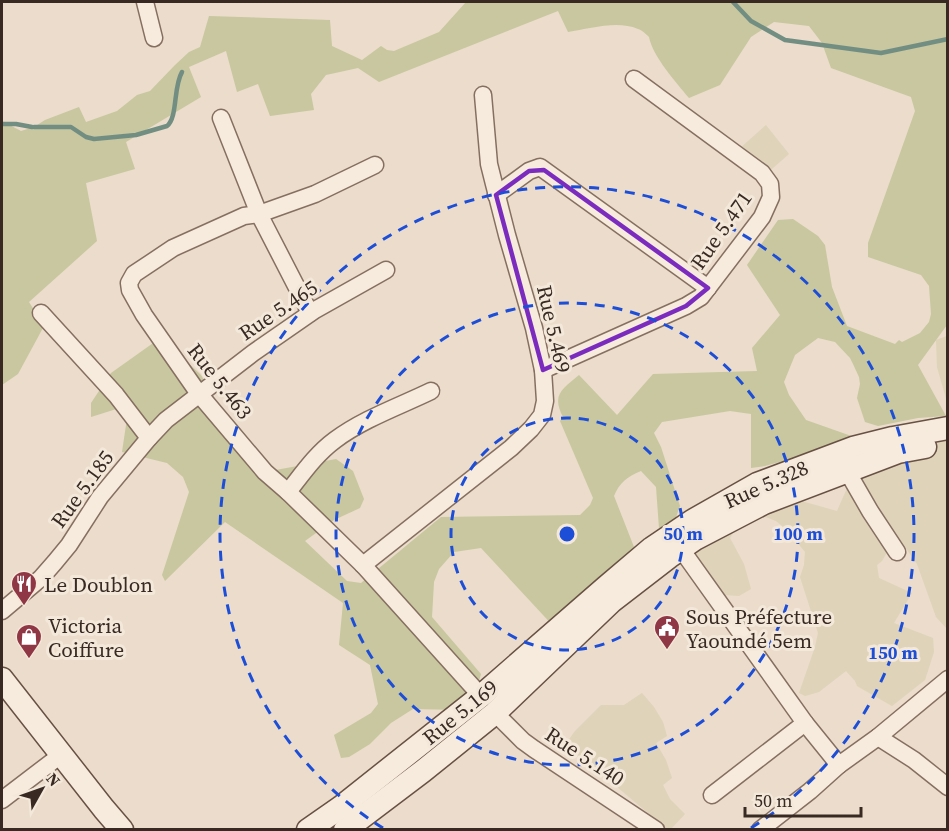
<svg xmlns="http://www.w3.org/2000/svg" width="949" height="831" font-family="'Source Serif 4',serif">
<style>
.farmland{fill:#dfd3b9}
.green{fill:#c8c79f}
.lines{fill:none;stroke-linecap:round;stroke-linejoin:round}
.stream{stroke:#728e82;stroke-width:4.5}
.street-casing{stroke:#866f61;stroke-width:19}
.secondary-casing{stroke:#685044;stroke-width:25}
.street{stroke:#f6ebdd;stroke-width:16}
.secondary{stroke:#f6ebdd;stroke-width:22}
.marked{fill:none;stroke:#7b2cbf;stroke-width:4.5;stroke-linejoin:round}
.ring{fill:none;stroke:#1d4ed8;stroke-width:3;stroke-dasharray:10 8}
.labels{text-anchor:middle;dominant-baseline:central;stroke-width:6;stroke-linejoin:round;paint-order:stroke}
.street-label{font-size:21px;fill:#382a22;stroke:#f3e8da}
.poi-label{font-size:21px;fill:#382a22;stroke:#f3e8da;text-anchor:start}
.centre{fill:#1d4ed8;stroke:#f3e8da;stroke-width:3}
.ring-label{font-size:18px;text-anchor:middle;font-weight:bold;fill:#1d4ed8;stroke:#f3e8da;stroke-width:6;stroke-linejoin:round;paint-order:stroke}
</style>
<rect width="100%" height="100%" fill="#ebdccb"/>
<!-- farmland -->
<g class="farmland">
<path d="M766,125L789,154L765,175L739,149Z"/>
<path d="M947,336V402L937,367L936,340Z"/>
<path d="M947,429V629L936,617L917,564L905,547L889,549L882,561L877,565L879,578L912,593L894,623L933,638L934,652L925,680L892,706L857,686L855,681L846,671L819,692L805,696L799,693L815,647L818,633L800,577L804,565L805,552L787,530L776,521L763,516L737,526L730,538L744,564L751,589L739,596L725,595L712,592L695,569V555L702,543L787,497L837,511L862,454Z"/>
<path d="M642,693L654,707L663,722L667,736L656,743L666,760L672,778L663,785L670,799L685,814L671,829H667L591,765L565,745L575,731L601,705H624Z"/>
</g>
<!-- green -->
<path class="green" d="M466,2H947V325L918,365L946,416L918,418L878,426L865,422L857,398L860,384L859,377L853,364L850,358L835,342L818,338L795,355L784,382L789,395L806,420L857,438L844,444L765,466L751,468V414L730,411L662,422L654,433L661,447L680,506L675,520L659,528L656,487L641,471C628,476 619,483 614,496L634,547L570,626L556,629L481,548L454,552L439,569L434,582L432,617L481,674L477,688L460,710L413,709L391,723L370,744L349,757L341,758L334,735L371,713L378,704L370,665L339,645L343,603L225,522L165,581L162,575L189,492L183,477L167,463L122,452L129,405L91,417V403L111,373L156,341L164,340L201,375L259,473L336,459L353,471L364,499L360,508L334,520L305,541L347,581L361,583L441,517L580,515L590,505L593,498L560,421L563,417C551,394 563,389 579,375L617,415L653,374L757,371L752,348L780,315L747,265L778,220L793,219L818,236L825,245L832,287L847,326L895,344L899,340L902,342L920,333L929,322L931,314L929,286L921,275L868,257V243L915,111L911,97L831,68L822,43L809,26L774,22L751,37L720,85L689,98C676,82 653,57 649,37C646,34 642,30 638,29C617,20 589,29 568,32L558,11L379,82L358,68L326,75L311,94L314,110L270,116L258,84L237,92L226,51L189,67L201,97L126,142L135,169L86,183L97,241L29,302L44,326L18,374L2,385V121L21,131L34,127L45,120L79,107L86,122L117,111L137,95L150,91L175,65L189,52L200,47L209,16L330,20L332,46L362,60L381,46L387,50L394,51L439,32Z"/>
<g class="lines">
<!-- stream -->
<g class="stream">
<path d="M733,2L751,21L785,40L881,53L948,39"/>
<path d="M2,124H16L32,127"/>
<path d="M34,127H71L86,137L94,139L136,135L167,126C178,117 173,87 182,72"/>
</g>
<defs>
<g id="street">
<path d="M145,2L154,38"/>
<path d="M221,118L259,214L310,313"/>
<path d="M375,165L315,194L259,214L244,216L173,248L134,274L129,283L130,290L144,315L199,394L265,472L288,492L363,565L481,696"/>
<path d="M496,195L529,171L540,167L708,288"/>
<path d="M41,313L116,395L149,438"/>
<path d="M543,370L686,306L701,297L762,217L771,197L770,184L762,173L634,79"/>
<path d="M847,471L870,511L897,552"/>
<path d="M288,492C303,473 316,454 335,440C363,419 400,406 431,391"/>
<path d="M681,549L805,723L839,765L810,791L760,830"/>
<path d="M363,565L511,448L531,429L542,415L545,401L543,370L534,328L507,235L494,184L489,164L483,95"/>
<path d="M2,611L41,578L55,562L69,545L100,497L149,438L166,420L253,353L315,310L386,270"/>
<path d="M495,713L523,741L534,749L656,830"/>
<path d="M878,737L914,760L948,787"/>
<path d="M839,765L878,737L948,679"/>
<path d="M712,795L805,723"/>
<path d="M2,800L53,761"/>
</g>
<g id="secondary">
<path d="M2,679L104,809L122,830"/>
<path d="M308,830L341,807L481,696L606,587L652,548L692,521L757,484L853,448L893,438L948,428"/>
<path d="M345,830L423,771L495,713L612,601L669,557L695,539L764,503L898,452L925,447"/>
</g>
</defs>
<!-- street casing -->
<use href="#street" class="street-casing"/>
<!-- secondary casing -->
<use href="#secondary" class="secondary-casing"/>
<!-- street -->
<use href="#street" class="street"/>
<!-- secondary -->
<use href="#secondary" class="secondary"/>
</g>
<!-- marked area -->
<path class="marked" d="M544,170L708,288L686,306L543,370L496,195L529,171Z"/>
<!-- distance rings -->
<g class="ring">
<circle cx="567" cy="534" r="116"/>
<circle cx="567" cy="534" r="231"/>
<path d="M383 828A347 347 0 1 1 751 828"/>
</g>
<!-- icons -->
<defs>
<symbol id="restaurant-pin" viewBox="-11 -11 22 30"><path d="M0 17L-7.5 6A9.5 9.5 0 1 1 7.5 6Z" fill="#8f3745" stroke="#f3e8da"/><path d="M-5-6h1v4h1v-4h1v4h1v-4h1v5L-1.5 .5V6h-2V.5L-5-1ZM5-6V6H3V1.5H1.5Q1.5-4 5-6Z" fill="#fff"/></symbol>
<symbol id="civic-pin" viewBox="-11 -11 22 30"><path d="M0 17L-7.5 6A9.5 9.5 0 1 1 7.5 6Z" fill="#8f3745" stroke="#f3e8da"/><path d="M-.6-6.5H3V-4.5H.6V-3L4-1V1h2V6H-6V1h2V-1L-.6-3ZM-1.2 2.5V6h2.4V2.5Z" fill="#fff"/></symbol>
<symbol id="shop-pin" viewBox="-11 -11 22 30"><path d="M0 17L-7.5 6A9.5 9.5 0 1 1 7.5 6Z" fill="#8f3745" stroke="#f3e8da"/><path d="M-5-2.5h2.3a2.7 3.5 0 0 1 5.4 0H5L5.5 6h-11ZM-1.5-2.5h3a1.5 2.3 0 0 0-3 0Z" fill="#fff"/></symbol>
</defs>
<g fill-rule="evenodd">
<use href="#restaurant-pin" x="9" y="569" width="30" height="40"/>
<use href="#civic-pin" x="652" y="613" width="30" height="40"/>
<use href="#shop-pin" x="14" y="622" width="30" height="40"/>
</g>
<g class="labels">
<!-- street labels -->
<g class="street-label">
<text transform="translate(721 230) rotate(-55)">Rue 5.471</text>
<text transform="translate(278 310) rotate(-34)">Rue 5.465</text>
<text transform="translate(554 329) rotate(77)">Rue 5.469</text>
<text transform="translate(220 381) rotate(52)">Rue 5.463</text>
<text transform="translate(766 484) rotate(-24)">Rue 5.328</text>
<text transform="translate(82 489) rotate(-54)">Rue 5.185</text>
<text transform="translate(460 712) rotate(-39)">Rue 5.169</text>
<text transform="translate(585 756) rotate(33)">Rue 5.140</text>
</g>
<!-- poi labels -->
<g class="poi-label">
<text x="44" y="584">Le Doublon</text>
<text x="686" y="616">Sous Préfecture<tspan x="686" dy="24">Yaoundé 5em</tspan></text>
<text x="48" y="625">Victoria<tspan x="48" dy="24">Coiffure</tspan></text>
</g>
</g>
<circle cx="567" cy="534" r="9" class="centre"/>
<g class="ring-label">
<text x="683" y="540">50 m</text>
<text x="798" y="540">100 m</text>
<text x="893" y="659">150 m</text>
</g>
<!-- border -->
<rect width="949" height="831" fill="none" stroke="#382a22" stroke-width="6"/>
<!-- north arrow -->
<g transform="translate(42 789) rotate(50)" stroke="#f3e8da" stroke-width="4.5" paint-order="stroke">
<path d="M0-4.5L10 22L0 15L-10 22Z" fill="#382a22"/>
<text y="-9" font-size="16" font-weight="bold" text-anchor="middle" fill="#382a22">N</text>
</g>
<!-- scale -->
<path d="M745 807v9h116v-9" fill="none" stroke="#382a22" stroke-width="3"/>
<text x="754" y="807" font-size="18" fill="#382a22" stroke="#f3e8da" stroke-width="4.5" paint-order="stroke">50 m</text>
</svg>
